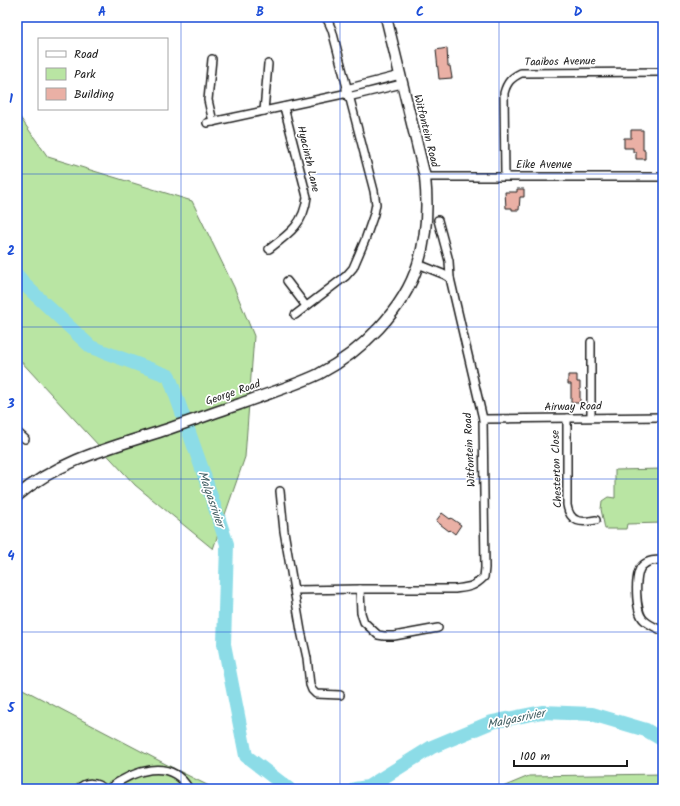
<svg xmlns="http://www.w3.org/2000/svg" width="680" height="806" font-family="Kalam,sans-serif">
<style>
.green{fill:#b9e5a3;stroke:#6a8060}
.lines{fill:none;stroke-linecap:round;stroke-linejoin:round}
.river{stroke:#8cdce7;stroke-width:14}
.building{fill:#eab0a5;stroke:#1c1c1c}
.street-casing{stroke:#1c1c1c;stroke-width:10}
.secondary-casing{stroke:#1c1c1c;stroke-width:13}
.street{stroke:#fff;stroke-width:7}
.secondary{stroke:#fff;stroke-width:10}
.grid{fill:none;stroke:#1d4ed8;stroke-width:1;stroke-opacity:0.55}
.labels{text-anchor:middle;dominant-baseline:central;stroke-width:3.5;stroke-linejoin:round;paint-order:stroke}
.street-label{font-size:11px;fill:#1c1c1c;stroke:#fff}
.water-label{font-size:12px;font-style:italic;fill:#435f63;stroke:#fff}
.neatline{fill:none;stroke:#1d4ed8;stroke-width:1.5}
.grid-label{font-size:13px;text-anchor:middle;font-weight:bold;fill:#1d4ed8}
</style>
<rect width="100%" height="100%" fill="#fff"/>
<filter id="ink" filterUnits="userSpaceOnUse"><feTurbulence type="fractalNoise" baseFrequency=".025" numOctaves="2"/><feDisplacementMap in="SourceGraphic" scale="8" xChannelSelector="R" yChannelSelector="G"/><feConvolveMatrix kernelMatrix="1 2 1 2 8 2 1 2 1" color-interpolation-filters="sRGB"/></filter>
<g filter="url(#ink)">
<!-- green -->
<g class="green">
<path d="M17,113L48,157L192,201L234,287L254,336L245,457L213,549L135,485L17,357Z"/>
<path d="M663,469L662,523L627,524L626,529H605L601,509L602,501L608,497L615,498V470Z"/>
<path d="M17,686L177,770L215,789H17Z"/>
<path d="M663,774V789H498L529,776Z"/>
</g>
<g class="lines">
<!-- river -->
<g class="river">
<path d="M17,275L27,287L91,347L169,376L201,466L227,544L224,644L246,756L289,789"/>
<path d="M355,789L368,787L432,747L492,722L542,712L592,714L646,730L663,740"/>
</g>
</g>
<!-- building -->
<g class="building">
<path d="M447,48L448,66H450L452,78L439,79L436,50Z"/>
<path d="M631,130H643V150H645V159H636V152H633V148H624V138H631Z"/>
<path d="M517,189H524V197H520L519,210H512V208H506L505,192H517Z"/>
<path d="M568,375H577V382H580V403H571V384H568Z"/>
<path d="M442,513L450,519L451,518L461,525L455,534L450,530L449,531L436,521Z"/>
</g>
<g class="lines">
<defs>
<g id="street">
<path d="M212,59L208,100L213,122"/>
<path d="M346,89L400,75"/>
<path d="M348,97L402,84"/>
<path d="M264,111L268,64"/>
<path d="M207,123L348,93"/>
<path d="M505,176L504,93C507,82 511,78 521,73L663,72"/>
<path d="M425,177H663"/>
<path d="M438,220L449,261L450,278"/>
<path d="M269,249C289,234 304,224 307,197L284,107"/>
<path d="M287,281L306,306"/>
<path d="M295,315L346,276L353,268L365,240L374,214L376,204L374,191L332,30L328,21L325,17"/>
<path d="M591,342V417"/>
<path d="M567,418V505C570,523 581,523 596,520"/>
<path d="M483,419L663,417"/>
<path d="M17,432L25,439"/>
<path d="M280,491L284,531L301,631L307,658L310,685L312,690L316,694L340,695"/>
<path d="M663,560C656,560 648,560 642,566C634,574 635,612 644,620C649,625 657,628 663,631"/>
<path d="M360,589H455C469,587 474,587 484,577L485,568L483,419L450,278L443,274L418,264"/>
<path d="M295,590L360,589L361,613L364,622L378,635L384,636H394L438,628"/>
<path d="M79,789C85,781 97,782 104,789"/>
<path d="M108,789C132,771 170,756 189,789"/>
</g>
<path id="secondary" d="M17,496C58,461 109,448 159,432C186,423 213,413 240,404C266,394 294,386 319,374C361,352 404,310 418,264C427,236 428,206 425,177L386,17"/>
</defs>
<!-- street casing -->
<use href="#street" class="street-casing"/>
<!-- secondary casing -->
<use href="#secondary" class="secondary-casing"/>
<!-- street -->
<use href="#street" class="street"/>
<!-- secondary -->
<use href="#secondary" class="secondary"/>
</g>
</g>
<!-- grid -->
<path class="grid" d="M181,17V789M340,17V789M499,17V789M17,174H663M17,327H663M17,479H663M17,632H663"/>
<g class="labels">
<!-- street labels -->
<g class="street-label">
<text transform="translate(560 62) rotate(-1)">Taaibos Avenue</text>
<text transform="translate(426 131) rotate(76)">Witfontein Road</text>
<text transform="translate(308 159) rotate(77)">Hyacinth Lane</text>
<text x="544" y="165">Eike Avenue</text>
<text transform="translate(233 393) rotate(-19)">George Road</text>
<text transform="translate(573 407) rotate(-1)">Airway Road</text>
<text transform="translate(470 450) rotate(-93)">Witfontein Road</text>
<text transform="translate(557 469) rotate(-92)">Chesterton Close</text>
</g>
<!-- water labels -->
<g class="water-label">
<text transform="translate(211 499) rotate(71)">Malgasrivier</text>
<text transform="translate(516 719) rotate(-12)">Malgasrivier</text>
</g>
</g>
<!-- margin -->
<rect width="680" height="806" fill="none" stroke="#fff" stroke-width="44"/>
<!-- legend -->
<rect x="38" y="38" width="130" height="72" fill="#ffffff" stroke="#a4a4a4"/>
<rect x="46" y="51" width="20" height="6" fill="#ffffff" stroke="#a4a4a4"/>
<text x="74" y="58" font-size="12" fill="#1c1c1c">Road</text>
<rect x="46" y="68" width="20" height="12" fill="#b9e5a3" stroke="#a4a4a4"/>
<text x="74" y="78" font-size="12" fill="#1c1c1c">Park</text>
<rect x="46" y="88" width="20" height="12" fill="#eab0a5" stroke="#a4a4a4"/>
<text x="74" y="98" font-size="12" fill="#1c1c1c">Building</text>
<!-- scale -->
<path d="M514 760v6h113v-6" fill="none" stroke="#1c1c1c" stroke-width="2"/>
<text x="520" y="760" font-size="12" fill="#1c1c1c" stroke="#ffffff" stroke-width="3" paint-order="stroke">100 m</text>
<rect x="22" y="22" width="636" height="762" class="neatline"/>
<g class="grid-label">
<text x="102" y="16">A</text>
<text x="260" y="16">B</text>
<text x="420" y="16">C</text>
<text x="578" y="16">D</text>
<text x="11" y="103">1</text>
<text x="11" y="255">2</text>
<text x="11" y="408">3</text>
<text x="11" y="560">4</text>
<text x="11" y="712">5</text>
</g>
</svg>
